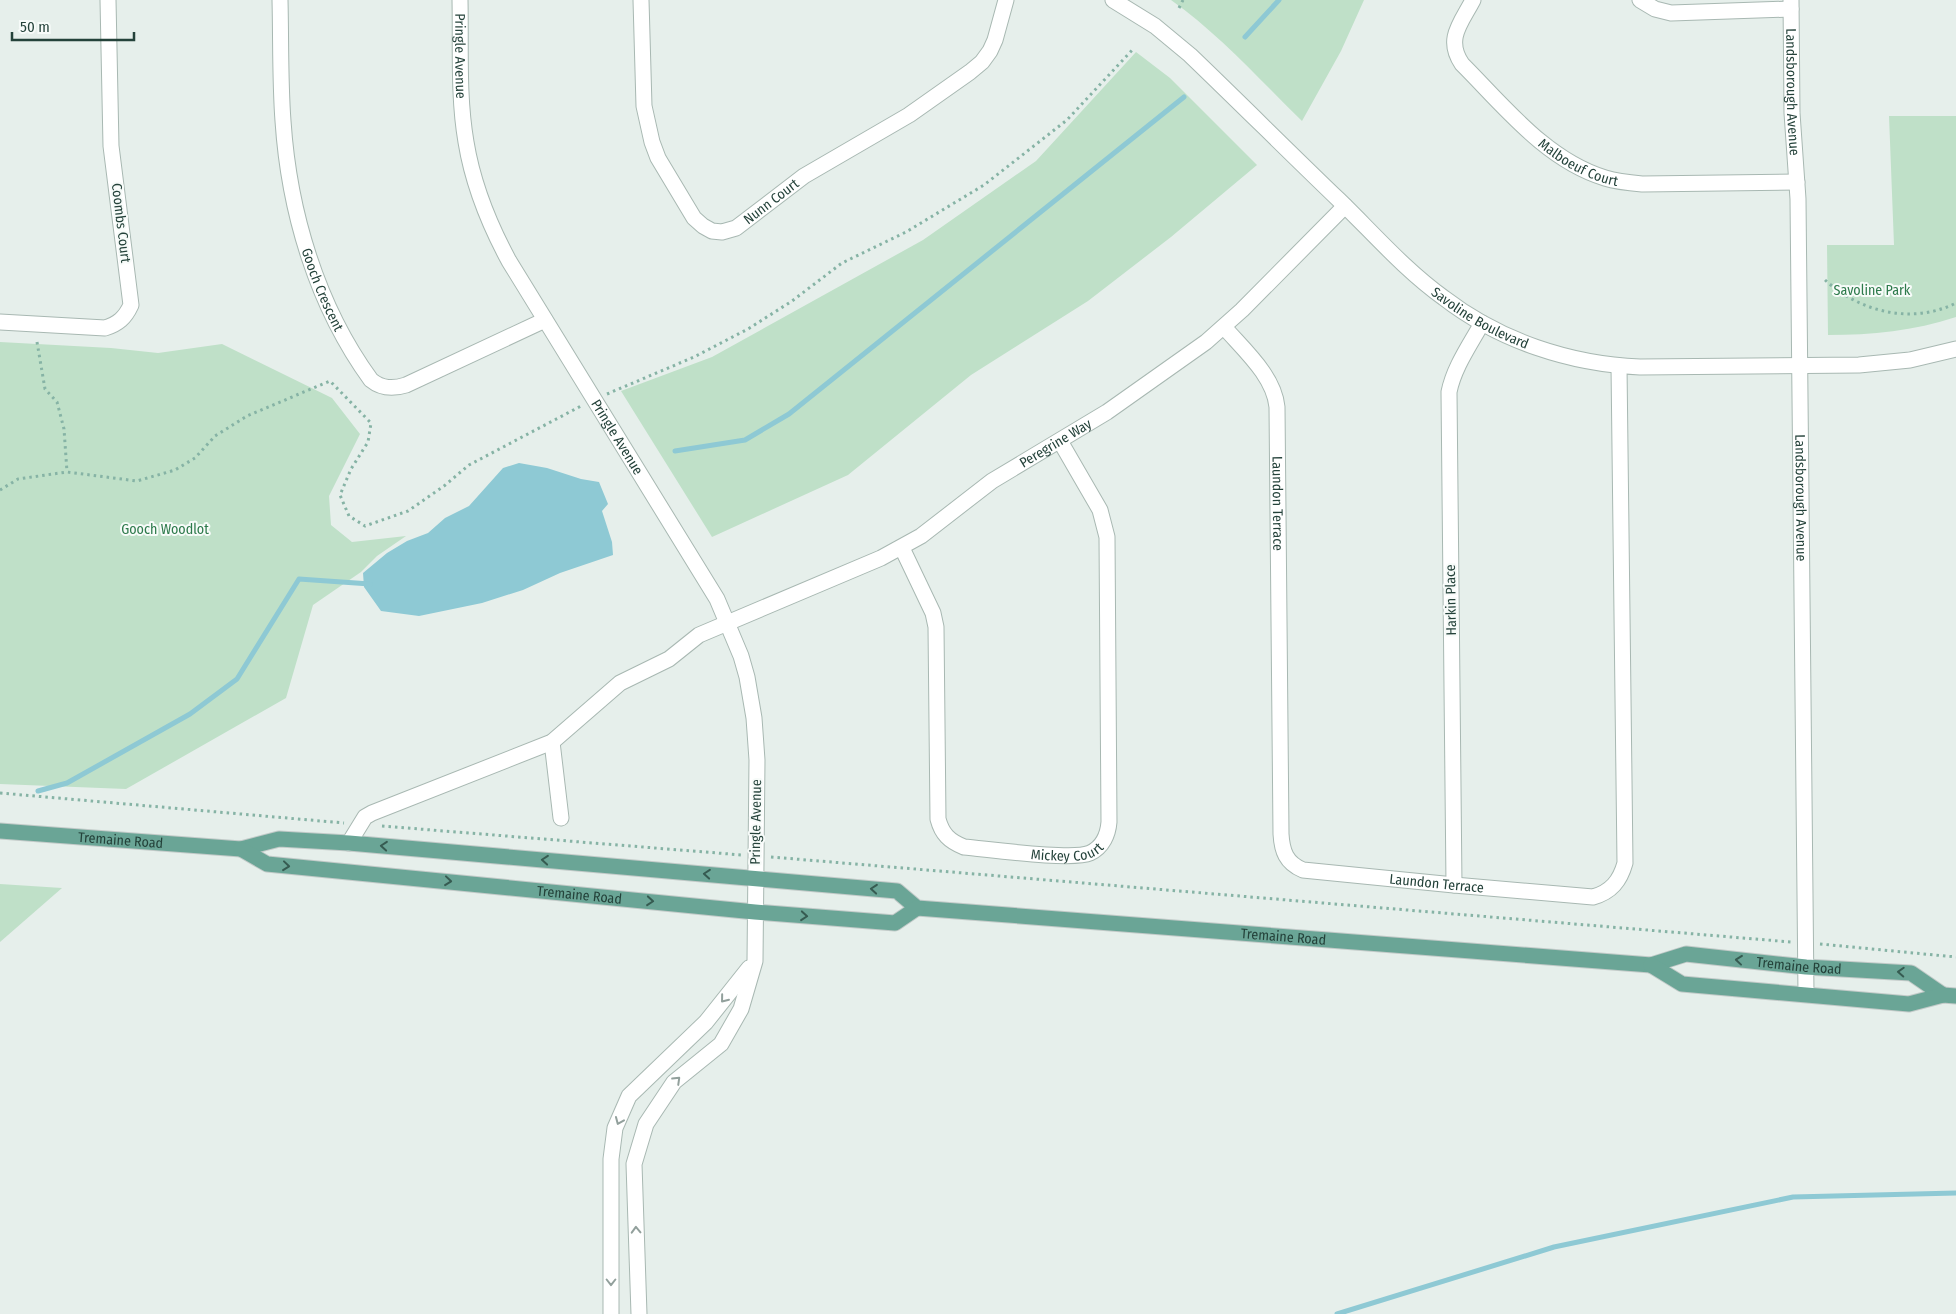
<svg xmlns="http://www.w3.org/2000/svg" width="1956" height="1314" font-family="'Fira Sans Condensed',sans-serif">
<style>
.green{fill:#bfe0c8}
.water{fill:#8ec9d4}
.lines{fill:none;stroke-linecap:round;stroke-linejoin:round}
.stream{stroke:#8ec9d4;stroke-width:5}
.minor-casing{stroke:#a8b8b2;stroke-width:17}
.major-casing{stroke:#c2cac8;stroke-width:17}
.path{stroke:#86b3a5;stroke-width:3;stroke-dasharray:2.5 4;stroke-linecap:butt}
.minor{stroke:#fff;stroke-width:15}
.major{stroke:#6aa596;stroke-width:15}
.oneway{stroke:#365b51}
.oneway2{stroke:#92a09c}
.labels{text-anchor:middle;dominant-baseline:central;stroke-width:4;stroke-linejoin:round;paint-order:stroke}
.street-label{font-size:14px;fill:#24423a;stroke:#f7fbf9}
.park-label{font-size:14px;fill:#2d7a4b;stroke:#f7fbf9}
</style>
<rect width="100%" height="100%" fill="#e6efeb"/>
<!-- green -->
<g class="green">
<path d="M1171,0H1364L1341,51L1302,121C1260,80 1219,34 1171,0Z"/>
<path d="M1136,52L1170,78L1257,165L1171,237L1088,301L971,375L848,475L712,537L621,391L712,357L923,240L1036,161Z"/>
<path d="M1889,116H1956V317C1914,331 1872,335 1828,335L1827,245H1894Z"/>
<path d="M0,342L111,348L158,353L222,344L332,398L360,434L329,496L331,525L352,542L406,536L377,556L361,572L313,605L286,698L126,789L0,784Z"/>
<path d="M0,884L62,888L0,942Z"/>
</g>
<!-- water -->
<path class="water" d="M519,463L547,468L581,479L599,482L608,504L602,511L612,542L613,555L560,573L523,590L482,603L419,616L381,611L364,587L363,573L387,553L407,541L428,533L445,518L469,506L503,468Z"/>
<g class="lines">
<!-- stream -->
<g class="stream">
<path d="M1245,37L1279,0"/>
<path d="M675,451L745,440L789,414L1184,97"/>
<path d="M38,791L67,783L190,714L237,679L299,579L370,584"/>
<path d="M1337,1314L1554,1247L1793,1197L1956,1193"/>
</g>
<defs>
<g id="minor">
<path id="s1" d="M280,0C281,40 280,81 283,121C289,212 317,306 371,380C382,389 393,389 406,385L545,320"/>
<path id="s2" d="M460,0C461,47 458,96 466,142C473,185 489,224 509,261L717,599L741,656L747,677L754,718L757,760L755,961L741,1009L721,1044L674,1082L646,1124L634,1164L639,1314"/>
<path id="s3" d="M641,0L644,106L652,142L658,158L694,218L703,226L712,231L722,232L736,228L804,176L909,115L970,72L982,62L990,51L995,40L1006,0"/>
<path id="s4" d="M1113,0L1155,26L1190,55C1240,103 1289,152 1339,200C1373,233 1405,270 1444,298C1500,341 1570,364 1640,367L1859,365L1910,360L1956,349"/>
<path id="s5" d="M1473,0C1461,23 1445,39 1462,64C1504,106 1546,160 1605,178C1618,182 1631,183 1643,184L1797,182"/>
<path d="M1640,0L1655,9L1671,13L1791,9"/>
<path id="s6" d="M1791,0L1792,113L1798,199L1806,994"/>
<path d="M0,322L105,328C118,324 125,318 131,305L111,146L108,0"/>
<path id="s7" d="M1224,327C1244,350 1274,376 1277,407L1281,834C1282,851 1286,863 1303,870L1454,885L1593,897C1611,892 1620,881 1625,863L1619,366"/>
<path id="s8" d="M902,548L933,613L936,627L938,819C942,834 949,841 964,847C988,849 1072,861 1090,853C1103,847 1108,834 1109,822L1107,537L1100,510L1060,441"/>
<path d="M552,742L561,818"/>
<path id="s9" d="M349,843L365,817L372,813L552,742L620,683L669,659L699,635L881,558L921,536L992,481L1107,412L1206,342L1242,310L1345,206"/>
<path d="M1454,885L1449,392C1454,367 1470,345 1482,323"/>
<path d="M611,1314V1159L615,1128L629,1096L706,1022L749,968"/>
</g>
<g id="major">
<path id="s10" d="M0,831L241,849L279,839L349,843L897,891L917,908L1651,965L1686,954L1806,967L1911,973L1943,995"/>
<path id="s11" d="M241,849L267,864L755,912L895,923L917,908"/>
<path d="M1651,965L1682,984L1909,1004L1943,995L1956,996"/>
</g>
</defs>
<!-- minor casing -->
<use href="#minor" class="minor-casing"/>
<!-- major casing -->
<use href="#major" class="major-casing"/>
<!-- path -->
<g class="path">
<path d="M1179,8L1183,0"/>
<path d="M1825,280C1860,312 1912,325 1956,303"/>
<path d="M37,342L45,389L57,402L64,429L67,472"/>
<path d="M607,394L694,357L748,329L792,301L842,263L906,232L984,185L1067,120L1134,48"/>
<path d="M0,490L18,479L67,472L137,481L175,470L195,458L215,436L247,416L330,381L371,423L368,442L351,469L340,495L349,516L365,526L408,511L444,486L469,465L581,406"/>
<path d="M0,793L344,823"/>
<path d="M382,826L742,855"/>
<path d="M771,857L1791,942"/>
<path d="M1820,944L1956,957"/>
</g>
<!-- minor -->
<use href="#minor" class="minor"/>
<!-- major -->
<use href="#major" class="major"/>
</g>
<!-- one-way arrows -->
<defs><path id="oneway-chevron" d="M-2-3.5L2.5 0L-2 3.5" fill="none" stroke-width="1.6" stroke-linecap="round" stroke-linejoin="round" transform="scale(1.25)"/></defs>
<g class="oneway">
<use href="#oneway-chevron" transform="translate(384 846) rotate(-175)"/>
<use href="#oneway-chevron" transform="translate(545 860) rotate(-175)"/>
<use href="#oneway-chevron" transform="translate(286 866) rotate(6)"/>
<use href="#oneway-chevron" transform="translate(707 874) rotate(-175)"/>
<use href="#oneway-chevron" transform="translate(448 881) rotate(6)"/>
<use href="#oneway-chevron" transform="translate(874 889) rotate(-175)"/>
<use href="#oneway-chevron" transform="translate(650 901) rotate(5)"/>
<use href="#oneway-chevron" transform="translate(804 916) rotate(5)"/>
<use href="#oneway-chevron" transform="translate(1739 960) rotate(-174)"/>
<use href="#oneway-chevron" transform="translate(1901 972) rotate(-177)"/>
</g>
<g class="oneway2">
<use href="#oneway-chevron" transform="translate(724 999) rotate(129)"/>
<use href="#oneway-chevron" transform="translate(677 1080) rotate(-44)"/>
<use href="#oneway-chevron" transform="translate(619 1121) rotate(113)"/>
<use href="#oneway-chevron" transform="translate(636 1230) rotate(-92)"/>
<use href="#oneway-chevron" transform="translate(611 1282) rotate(90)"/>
</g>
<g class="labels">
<!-- street labels -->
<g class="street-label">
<text stroke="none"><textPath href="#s2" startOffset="56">Pringle Avenue</textPath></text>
<text stroke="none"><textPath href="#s6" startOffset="92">Landsborough Avenue</textPath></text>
<text stroke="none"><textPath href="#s5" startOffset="224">Malboeuf Court</textPath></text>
<text stroke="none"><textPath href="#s3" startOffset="321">Nunn Court</textPath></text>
<text transform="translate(121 223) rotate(83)">Coombs Court</text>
<text stroke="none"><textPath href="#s1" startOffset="295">Gooch Crescent</textPath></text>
<text stroke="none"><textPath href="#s4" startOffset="488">Savoline Boulevard</textPath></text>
<text stroke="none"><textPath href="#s2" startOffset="476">Pringle Avenue</textPath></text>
<text stroke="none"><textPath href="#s9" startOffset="822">Peregrine Way</textPath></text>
<text stroke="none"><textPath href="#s6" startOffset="498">Landsborough Avenue</textPath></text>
<text stroke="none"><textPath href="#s7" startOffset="194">Laundon Terrace</textPath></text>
<text transform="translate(1451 600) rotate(-91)">Harkin Place</text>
<text transform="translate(756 822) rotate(-89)">Pringle Avenue</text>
<text stroke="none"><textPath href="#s10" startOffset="121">Tremaine Road</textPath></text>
<text stroke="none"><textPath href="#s8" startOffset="422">Mickey Court</textPath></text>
<text stroke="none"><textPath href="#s7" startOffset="704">Laundon Terrace</textPath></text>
<text stroke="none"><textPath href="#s11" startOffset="344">Tremaine Road</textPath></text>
<text stroke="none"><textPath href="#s10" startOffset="1295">Tremaine Road</textPath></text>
<text stroke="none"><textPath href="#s10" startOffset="1814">Tremaine Road</textPath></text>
</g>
<!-- park labels -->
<g class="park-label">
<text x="1872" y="290">Savoline Park</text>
<text x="165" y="529">Gooch Woodlot</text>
</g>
</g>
<!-- scale -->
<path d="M12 32v8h122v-8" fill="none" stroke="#24423a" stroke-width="2.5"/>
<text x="20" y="32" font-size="15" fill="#24423a" stroke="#f7fbf9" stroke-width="4" paint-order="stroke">50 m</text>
</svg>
